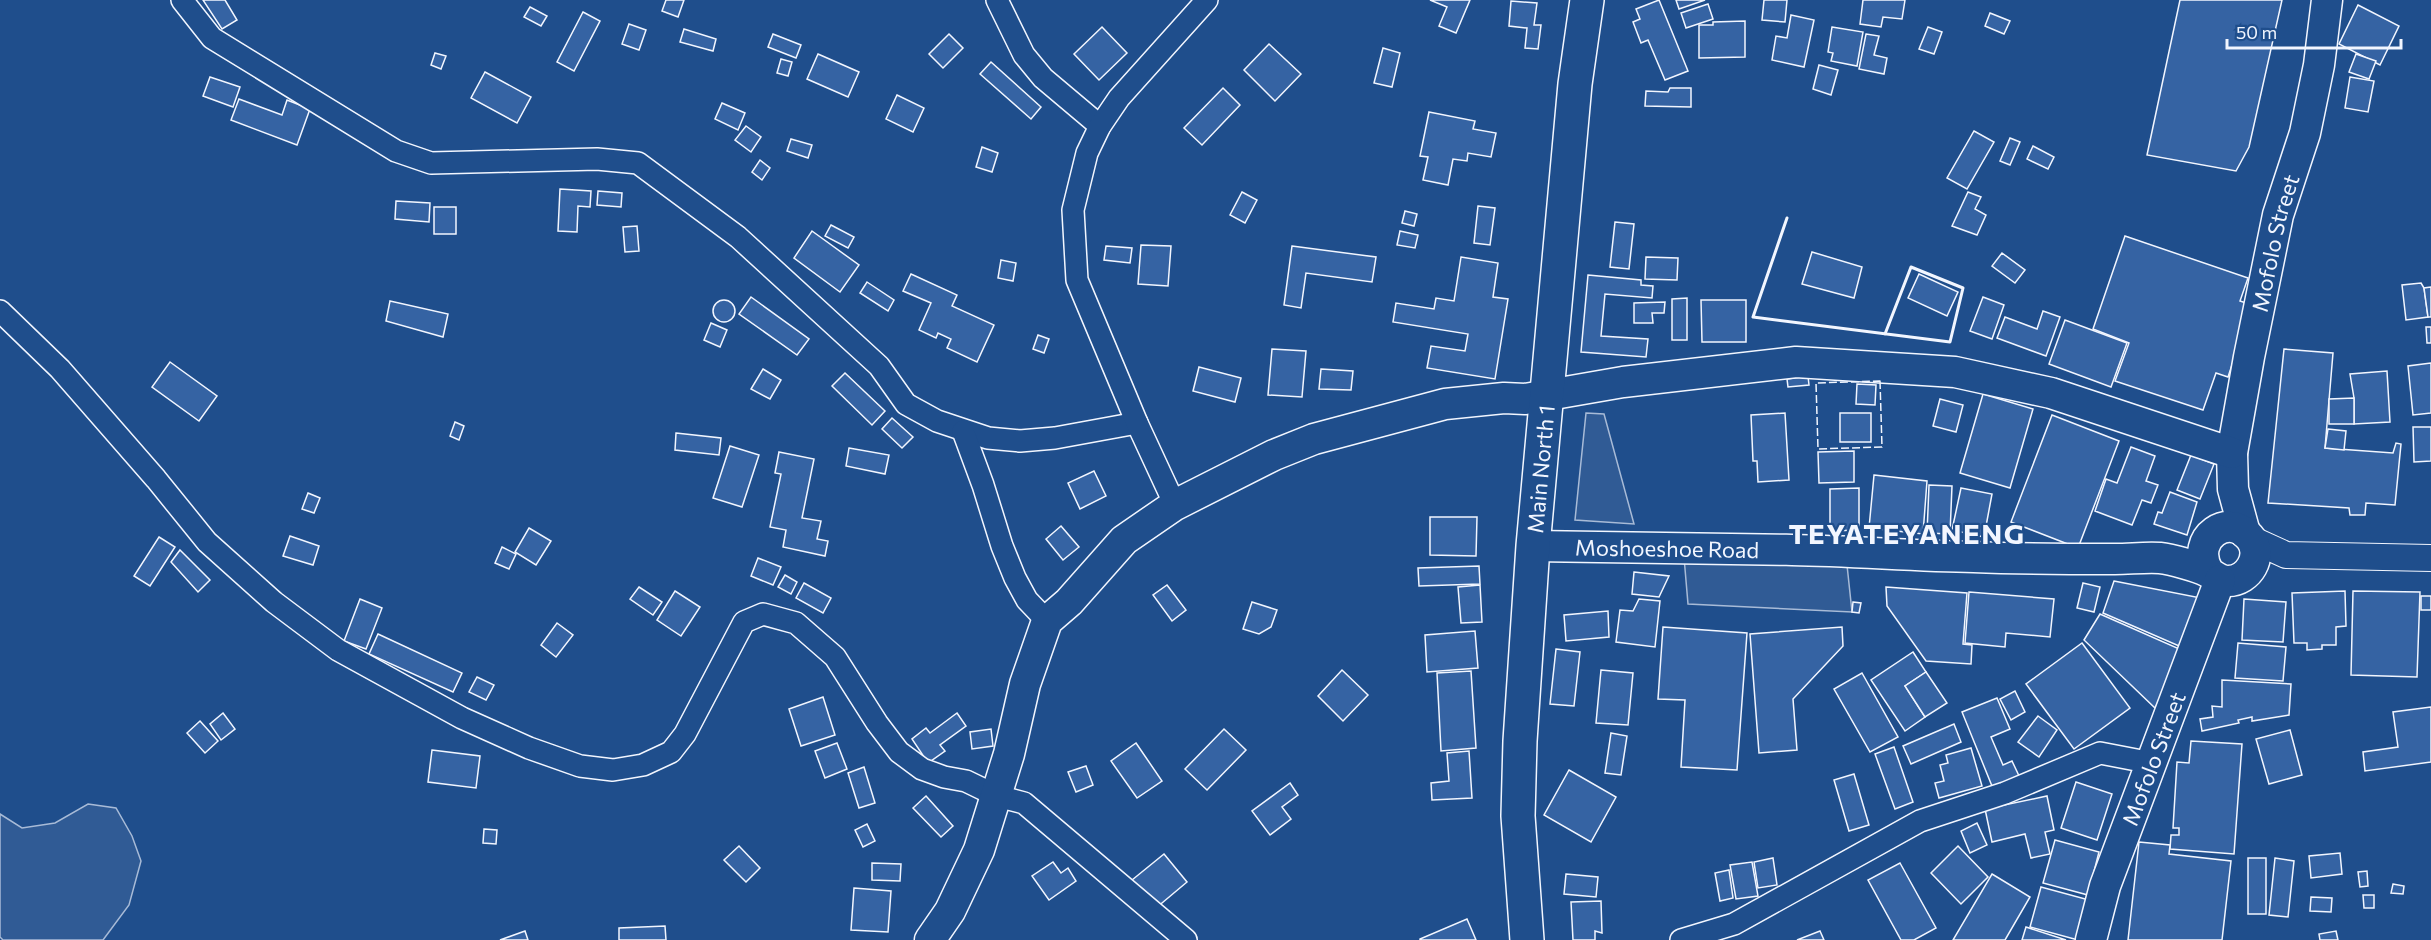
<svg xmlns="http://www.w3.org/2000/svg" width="2431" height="940" font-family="Commissioner,sans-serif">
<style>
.built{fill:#305b95;stroke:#a8bbd7;stroke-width:1.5}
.building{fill:#3563a3;stroke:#f2f6ff;stroke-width:1.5}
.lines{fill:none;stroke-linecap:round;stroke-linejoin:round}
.minor-casing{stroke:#f2f6ff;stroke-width:24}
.tertiary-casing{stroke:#f2f6ff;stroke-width:28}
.secondary-casing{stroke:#f2f6ff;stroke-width:33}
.primary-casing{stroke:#f2f6ff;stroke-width:36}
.minor{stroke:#1f4e8c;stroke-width:21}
.tertiary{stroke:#1f4e8c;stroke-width:26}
.secondary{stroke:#1f4e8c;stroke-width:30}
.primary{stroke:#1f4e8c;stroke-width:33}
.fence{stroke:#f2f6ff;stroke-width:1.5;stroke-dasharray:8 3;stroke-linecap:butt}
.wall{stroke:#f2f6ff;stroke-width:3}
.labels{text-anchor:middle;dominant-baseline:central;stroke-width:4.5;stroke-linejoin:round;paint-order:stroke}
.street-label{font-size:22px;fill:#f2f6ff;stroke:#1f4e8c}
.district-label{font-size:28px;font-weight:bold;letter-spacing:1.5px;fill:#f2f6ff;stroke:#1f4e8c}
</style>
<rect width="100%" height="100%" fill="#1f4e8c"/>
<!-- built -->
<g class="built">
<path d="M1586,413L1604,414L1634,524L1575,520Z"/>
<path d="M1684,557L1847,565L1852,612L1688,604Z"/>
<path d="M88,804L116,808L132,836L141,861L129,905L103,940H3L0,937V814L22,828L55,823Z"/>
</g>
<!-- building -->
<g class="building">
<path d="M203,0H225L237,20L222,29Z"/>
<path d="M666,0H684L678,17L662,11Z"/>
<path d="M1430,0H1470L1456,33L1439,26L1447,7Z"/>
<path d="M1659,0L1688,71L1665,80L1648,40L1641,43L1633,22L1640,19L1636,9Z"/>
<path d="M1676,0H1705L1679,9Z"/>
<path d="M1764,0H1787L1785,22L1762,20Z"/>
<path d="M1863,0H1905L1902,19L1883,17L1881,27L1860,24Z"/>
<path d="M2180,0H2282L2249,147L2236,171L2147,155Z"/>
<path d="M1511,1L1537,3L1534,25H1541L1538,49L1525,48L1527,28L1509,26Z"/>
<path d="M1708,4L1713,19L1686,28L1681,13Z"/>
<path d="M2358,5L2399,26L2380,65L2339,44Z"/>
<path d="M530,7L547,16L541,26L524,17Z"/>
<path d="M583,12L600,21L574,71L557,62Z"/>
<path d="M1990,13L2010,21L2004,34L1985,26Z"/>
<path d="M1791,15L1814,20L1804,67L1772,60L1776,36L1787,38Z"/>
<path d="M1745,21V57L1699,58V25H1713V22Z"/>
<path d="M629,24L646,30L639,50L622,44Z"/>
<path d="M1102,27L1127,53L1099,80L1074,54Z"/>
<path d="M1832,27L1863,32L1857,66L1831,61L1833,53L1828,52Z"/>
<path d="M1928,27L1942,32L1934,54L1919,49Z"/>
<path d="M684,29L716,39L713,51L680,42Z"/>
<path d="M773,34L801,45L796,58L768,47Z"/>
<path d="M949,34L963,48L943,68L929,54Z"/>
<path d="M1866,34L1879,36L1874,55L1887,58L1884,74L1859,69Z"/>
<path d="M1269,44L1301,74L1275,101L1244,70Z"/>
<path d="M1383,48L1400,53L1392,87L1374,83Z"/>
<path d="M435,53L446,56L441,69L431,65Z"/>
<path d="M818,54L859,72L848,97L807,79Z"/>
<path d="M2356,54L2376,61L2369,79L2349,72Z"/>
<path d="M781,59L792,62L788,76L777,73Z"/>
<path d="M991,62L1041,107L1031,119L980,74Z"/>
<path d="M1819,65L1838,70L1831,95L1813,89Z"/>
<path d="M485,72L531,97L517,123L471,98Z"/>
<path d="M210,77L240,87L233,107L203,96Z"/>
<path d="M2350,77L2374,81L2368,112L2345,108Z"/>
<path d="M1223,88L1240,105L1202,145L1184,128Z"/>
<path d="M1670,88H1691V107L1645,106L1646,91L1668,92Z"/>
<path d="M897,95L924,108L913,132L886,119Z"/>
<path d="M239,99L282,115L287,100L310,109L297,145L231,120Z"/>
<path d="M722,103L745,113L738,130L715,119Z"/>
<path d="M1429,112L1475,121L1473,129L1496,133L1491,157L1468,153L1467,161L1453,159L1448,185L1423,180L1428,157L1420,156Z"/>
<path d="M746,126L761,137L751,152L735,140Z"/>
<path d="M1974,131L1994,142L1967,189L1947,178Z"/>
<path d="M2010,138L2020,142L2010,165L2000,161Z"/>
<path d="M791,139L812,145L808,158L787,151Z"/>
<path d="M2033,146L2054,157L2048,169L2027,159Z"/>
<path d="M982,147L998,153L992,172L976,167Z"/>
<path d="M760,160L770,168L762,180L752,172Z"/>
<path d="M560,189L591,191L590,207L578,206L577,232L558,231Z"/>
<path d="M598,191L622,193L621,207L597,205Z"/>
<path d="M1242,192L1257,200L1245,223L1230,215Z"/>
<path d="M1968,192L1981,197L1975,209L1986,215L1977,235L1952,226Z"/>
<path d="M396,201L430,203L429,222L395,219Z"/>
<path d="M1478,206L1495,208L1490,245L1474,243Z"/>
<rect x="434" y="207" width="22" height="27"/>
<path d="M1405,211L1417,214L1414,226L1402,223Z"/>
<path d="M1615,222L1634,224L1629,269L1610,267Z"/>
<path d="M831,225L854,237L848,248L825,236Z"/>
<path d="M637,226L639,251L625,252L623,227Z"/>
<path d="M812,231L859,265L840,292L794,258Z"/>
<path d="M1400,231L1418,235L1415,248L1397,245Z"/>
<path d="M2125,236L2248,278L2240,301L2252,305L2228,377L2216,373L2203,410L2115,381L2129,343L2093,329Z"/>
<path d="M1141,245L1171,246L1168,286L1138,284Z"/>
<path d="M1106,246L1132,248L1130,263L1104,260Z"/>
<path d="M1292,246L1376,257L1372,282L1306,273L1301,308L1284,305Z"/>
<path d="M1812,252L1862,267L1854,298L1802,284Z"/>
<path d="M2002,253L2025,270L2015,283L1992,266Z"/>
<path d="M1461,257L1498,263L1493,297L1508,299L1495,379L1427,368L1431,346L1465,351L1468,334L1393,322L1396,303L1434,309L1436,298L1454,301Z"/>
<path d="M1646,257L1678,258L1677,280L1645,279Z"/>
<path d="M1001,260L1016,263L1013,281L998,278Z"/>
<path d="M911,274L957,295L952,306L994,325L977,362L947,348L951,339L938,333L936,338L919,330L931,303L903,291Z"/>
<path d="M1919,274L1958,292L1947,316L1908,298Z"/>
<path d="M1588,275L1641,280V285L1653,286L1652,298L1605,294L1601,336L1648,339L1646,357L1581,352Z"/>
<path d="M867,282L894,300L888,311L860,293Z"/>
<path d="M2421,283L2424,288L2428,317L2406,320L2402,285Z"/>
<path d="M2431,287V317H2428L2424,288Z"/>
<path d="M751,297L809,339L797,355L739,314Z"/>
<path d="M1983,297L2004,305L1992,339L1970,331Z"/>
<path d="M1687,298V340H1672V299Z"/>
<path d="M1701,300H1746V342H1702Z"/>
<circle cx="724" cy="311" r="11"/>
<path d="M390,301L448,314L443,337L386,321Z"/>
<path d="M1665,302L1664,313H1652L1653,323H1634V303Z"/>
<path d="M2043,311L2060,317L2046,356L1997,338L2005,317L2037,329Z"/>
<path d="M2065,320L2127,343L2111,387L2049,364Z"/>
<path d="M711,323L727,330L720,347L704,340Z"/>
<path d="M2426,327H2431V343H2427Z"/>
<path d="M1038,335L1049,339L1044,353L1033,349Z"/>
<path d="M1272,349L1306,351L1302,397L1268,395Z"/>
<path d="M2284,349L2333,353L2325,448L2393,453L2396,443L2401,444L2395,505L2366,503L2365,515H2350L2349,508L2268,503Z"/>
<path d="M170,362L217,396L199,421L152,387Z"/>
<path d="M2431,363V413L2413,415L2408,366Z"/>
<path d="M1199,367L1241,378L1235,402L1193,391Z"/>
<path d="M763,369L781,380L770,399L751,389Z"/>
<path d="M1321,369L1353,371L1351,390L1319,389Z"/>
<path d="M2387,371L2390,422L2354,424V398L2350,374Z"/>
<path d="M845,373L885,411L872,425L832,386Z"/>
<path d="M1808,376L1809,385L1788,387L1787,379Z"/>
<path d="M1857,384L1876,385L1875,405L1856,404Z"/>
<path d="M1983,394L2033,409L2010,488L1960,473Z"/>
<path d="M2354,398V424H2329V399Z"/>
<path d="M1940,399L1963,405L1956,432L1933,426Z"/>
<path d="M1785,413L1789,480L1758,482L1757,461H1753L1751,415Z"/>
<rect x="1840" y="413" width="31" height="29"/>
<path d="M2052,415L2119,441L2078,548L2011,522Z"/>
<path d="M892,418L913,437L902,448L882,429Z"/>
<path d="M455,422L464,426L459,440L450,436Z"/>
<path d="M2413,427H2431V461L2414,462Z"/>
<path d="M2328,429L2346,431L2344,450L2325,448Z"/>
<path d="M676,433L721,438L719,455L675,450Z"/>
<path d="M730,446L759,455L742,507L713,498Z"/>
<path d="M2131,447L2155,456L2146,481L2158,485L2151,503L2142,500L2132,525L2095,511L2106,479L2117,483Z"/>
<path d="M849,448L889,455L885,474L846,466Z"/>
<path d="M1854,451V482L1819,483L1818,452Z"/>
<path d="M779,452L814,459L802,518L821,521L817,539L828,541L825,556L783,547L786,530L770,527L781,474L775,473Z"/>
<path d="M2191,455L2214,464L2200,499L2177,490Z"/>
<path d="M1094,471L1106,496L1080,509L1068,483Z"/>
<path d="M1874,475L1927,481L1923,534L1869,528Z"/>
<path d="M1929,485L1952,486L1950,534L1927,533Z"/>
<path d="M1859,488V530L1830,531V489Z"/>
<path d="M1961,488L1992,494L1984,537L1952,530Z"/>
<path d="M2170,492L2197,502L2187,535L2154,524L2158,512L2162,513Z"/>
<path d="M308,493L320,498L314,513L302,509Z"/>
<path d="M1430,517H1477L1476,556L1430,555Z"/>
<path d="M1061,526L1079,547L1063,560L1046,539Z"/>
<path d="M529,528L551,541L536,565L515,552Z"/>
<path d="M290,536L319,546L313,565L283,556Z"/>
<path d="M159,537L175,547L150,586L134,576Z"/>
<path d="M502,547L516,554L509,569L495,563Z"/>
<path d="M180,550L210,580L198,592L171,562Z"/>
<path d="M758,558L781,567L773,585L751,576Z"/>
<path d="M1479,566L1480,584L1419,586L1418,568Z"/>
<path d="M1634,572L1669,576L1659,597L1632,594Z"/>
<path d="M785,575L797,582L791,594L778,587Z"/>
<path d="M2114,581L2201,598L2186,649L2103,613Z"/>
<path d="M804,583L831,598L823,613L796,598Z"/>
<path d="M2083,583L2100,587L2094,612L2077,608Z"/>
<path d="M1167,585L1186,610L1172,621L1153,595Z"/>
<path d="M1480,585L1482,622L1461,623L1458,587Z"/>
<path d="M639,587L662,602L653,615L630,599Z"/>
<path d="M1886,587L1967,593L1963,644L1972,645L1971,664L1926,661L1887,606Z"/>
<path d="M675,591L700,607L681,636L657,620Z"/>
<path d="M2345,591L2346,626L2336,627V645H2322V649L2307,650V643H2294L2292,593Z"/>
<path d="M2353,591L2420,592L2417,677L2351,675Z"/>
<path d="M1969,592L2054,599L2050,637L2006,633L2005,647L1965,643Z"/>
<rect x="2421" y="596" width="10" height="14"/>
<path d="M360,599L382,608L366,649L344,641Z"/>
<path d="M1639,599L1660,601L1655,647L1616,642L1620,610L1633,611Z"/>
<path d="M2244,599L2286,602L2283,642L2242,640Z"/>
<path d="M1252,602L1277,610L1271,627L1259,634L1243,629Z"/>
<path d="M1853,602L1861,603L1859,613L1852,612Z"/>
<path d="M1608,611L1609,637L1566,641L1564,615Z"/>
<path d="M2100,614L2184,651L2155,708L2084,640Z"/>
<path d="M557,623L573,635L556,657L541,645Z"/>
<path d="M1663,627L1747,633L1737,770L1681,767L1685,700L1658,699Z"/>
<path d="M1842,627L1843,646L1793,699L1797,750L1759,753L1750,634Z"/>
<path d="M1475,631L1478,668L1427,672L1425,635Z"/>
<path d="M378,634L462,673L453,692L369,654Z"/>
<path d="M2082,643L2130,708L2074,749L2026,684Z"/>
<path d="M2238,643L2286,647L2283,681L2235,678Z"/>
<path d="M1556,649L1580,652L1574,706L1550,704Z"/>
<path d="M1913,652L1926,672L1905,686L1925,717L1905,731L1871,680Z"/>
<path d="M1342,670L1368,695L1343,721L1318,696Z"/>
<path d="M1601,670L1633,673L1628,725L1596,723Z"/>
<path d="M1471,671L1476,748L1441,751L1437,673Z"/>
<path d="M1926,672L1947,703L1925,717L1905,686Z"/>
<path d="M1862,673L1898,737L1870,752L1834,689Z"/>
<path d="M477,677L494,685L486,700L469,692Z"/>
<path d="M2222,680L2291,684L2289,715L2252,721V717L2238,720L2239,723L2202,731L2200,719L2213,717L2212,706L2222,707Z"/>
<path d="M2015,691L2025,712L2011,720L2000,699Z"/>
<path d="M823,697L835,735L801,746L789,709Z"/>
<path d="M1997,698L2010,729L1991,737L2003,765L2012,761L2021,780L1994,791L1962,712Z"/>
<path d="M2431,707V762L2365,771L2363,752L2398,747L2393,712Z"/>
<path d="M223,713L235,729L221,740L210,724Z"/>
<path d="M957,713L966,726L940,745L945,751L928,763L912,739L926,728L930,733Z"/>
<path d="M2038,716L2057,730L2039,757L2018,742Z"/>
<path d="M200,721L218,741L205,753L187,733Z"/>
<path d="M1954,724L1961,742L1911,764L1903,746Z"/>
<path d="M991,729L993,746L972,749L970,732Z"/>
<path d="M1224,729L1246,750L1207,790L1185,769Z"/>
<path d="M2290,730L2302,775L2269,784L2256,739Z"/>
<path d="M1611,733L1627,736L1621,775L1605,773Z"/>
<path d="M2191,741L2242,744L2234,854L2170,849L2171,835H2179V828H2173L2177,762L2189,763Z"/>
<path d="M837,743L847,769L825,778L815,751Z"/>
<path d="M1136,743L1162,781L1137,798L1111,761Z"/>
<path d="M1894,747L1913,802L1895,809L1875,754Z"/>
<path d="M1971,748L1982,786L1939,798L1935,783L1944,781L1940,765L1948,763L1946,755Z"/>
<path d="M432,750L480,756L476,788L428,782Z"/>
<path d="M1469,751L1472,798L1432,800L1431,783L1449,781L1447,753Z"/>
<path d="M1086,766L1093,785L1076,792L1068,772Z"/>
<path d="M864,767L875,803L859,808L848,773Z"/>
<path d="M1569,770L1616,797L1591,842L1544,815Z"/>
<path d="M1854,774L1869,825L1849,831L1834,780Z"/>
<path d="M2076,782L2112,794L2097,840L2061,828Z"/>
<path d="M1290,783L1298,795L1282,807L1291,819L1270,835L1252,811Z"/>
<path d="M926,796L953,826L941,837L913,808Z"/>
<path d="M2047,796L2054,830L2045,832L2050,854L2031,858L2025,834L1992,842L1985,809Z"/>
<path d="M1977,823L1987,845L1970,853L1961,831Z"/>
<path d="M867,824L875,841L863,847L855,830Z"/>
<path d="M484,829L497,830L496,844L483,843Z"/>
<path d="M2055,840L2099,852L2088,895L2043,883Z"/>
<path d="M2139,842L2170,845L2169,854L2231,861L2222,940H2128Z"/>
<path d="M739,846L760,868L746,882L724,860Z"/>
<path d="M1958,846L1988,877L1961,904L1931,873Z"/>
<path d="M2340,853L2342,874L2311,878L2309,856Z"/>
<path d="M1164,854L1187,882L1156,908L1132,880Z"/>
<path d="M1773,858L1777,885L1758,888L1754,862Z"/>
<rect x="2248" y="858" width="18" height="56"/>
<path d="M2275,858L2294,861L2288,917L2269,915Z"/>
<path d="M1053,862L1061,873L1068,868L1076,881L1049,900L1032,876Z"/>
<path d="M1752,862L1758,896L1736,899L1730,865Z"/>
<path d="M872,863L901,864L900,881L872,880Z"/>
<path d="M1900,863L1936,928L1914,940H1901L1868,880Z"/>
<path d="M1729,870L1733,898L1720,901L1715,873Z"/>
<path d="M2367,871L2368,886L2360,887L2358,872Z"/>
<path d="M1566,874L1598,877L1596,897L1564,894Z"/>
<path d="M1992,874L2030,897L2005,940H1953Z"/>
<path d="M2393,884L2404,886L2403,894L2391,893Z"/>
<path d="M2041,887L2089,900L2078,940L2030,927Z"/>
<path d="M854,888L891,891L888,932L851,930Z"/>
<path d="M2363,895H2374V908H2364Z"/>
<path d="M2311,897L2332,898L2331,912L2310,911Z"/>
<path d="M1601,901L1602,933L1595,931V940H1573L1571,902Z"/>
<path d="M1467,919L1476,940H1420V939Z"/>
<path d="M665,926L666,940H619V928Z"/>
<path d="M2026,927L2066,940H2022Z"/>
<path d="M525,931L528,940H500Z"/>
<path d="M1820,931L1824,940H1797Z"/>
<path d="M2336,931L2338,940H2320L2319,934Z"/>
</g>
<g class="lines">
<defs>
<g id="minor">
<path d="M182,0L212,38L396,151L431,163L597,159L638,163L738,237L879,366L906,404L937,421L988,438L1020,441L1055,438L1137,423"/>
<path d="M997,0L1024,55L1043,78L1100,126"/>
<path d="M0,311L60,369L156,479L207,542L274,602L338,650L462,718L529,748L580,766L613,770L643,765L671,752L685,734L744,622L763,614L796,623L835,657L877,723L899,752L922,769L944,777L966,781L997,796L1024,803L1186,940"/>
<path d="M963,431L983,485L1002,546L1015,578L1027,600L1047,621"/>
<path d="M1175,505L1137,423L1077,280L1073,210L1087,153L1100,126L1119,98L1207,0"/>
<path d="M1681,940L1734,924L1920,821L2005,793L2100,753L2152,763"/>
</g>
<path id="tertiary" d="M2251,539L2286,555L2431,558"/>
<g id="secondary">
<path id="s1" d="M2245,533L2233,489L2232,453L2249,357L2278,215L2305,133L2319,65L2327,0"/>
<path id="s2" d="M1533,546C1620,547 1706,548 1792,550C1853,551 1913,556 1974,557C2021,559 2068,559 2115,559C2130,559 2145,557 2160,558C2170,559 2200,567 2208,572C2215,576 2219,581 2228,581C2249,581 2263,556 2251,539C2230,510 2189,538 2208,571"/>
<path d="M930,940L950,911L979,850L1009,754L1025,684L1047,621L1069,602L1124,540L1175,505L1274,455L1314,439L1445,404L1504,398L1525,399L1623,382L1796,362L1955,372L2051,393L2232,453"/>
<path id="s3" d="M2091,940L2105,886L2220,580"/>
</g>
<g id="primary">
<path id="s4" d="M1527,940L1518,816L1520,741L1533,546L1575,84L1587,0"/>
</g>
</defs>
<!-- minor casing -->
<use href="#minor" class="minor-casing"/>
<!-- tertiary casing -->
<use href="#tertiary" class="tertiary-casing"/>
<!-- secondary casing -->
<use href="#secondary" class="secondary-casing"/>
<!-- primary casing -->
<use href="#primary" class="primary-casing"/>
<!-- minor -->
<use href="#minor" class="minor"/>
<!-- tertiary -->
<use href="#tertiary" class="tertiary"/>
<!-- secondary -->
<use href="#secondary" class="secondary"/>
<!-- primary -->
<use href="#primary" class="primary"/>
<!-- fence -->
<path class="fence" d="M1880,381L1882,447L1818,449L1816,383Z"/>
<!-- wall -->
<path class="wall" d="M1787,218L1753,317L1950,342L1963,288L1911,267L1885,334"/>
</g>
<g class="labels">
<!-- street labels -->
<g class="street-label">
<text stroke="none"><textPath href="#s1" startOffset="296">Mofolo Street</textPath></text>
<text stroke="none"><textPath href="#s4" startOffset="472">Main North 1</textPath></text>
<text stroke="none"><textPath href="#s2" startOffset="134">Moshoeshoe Road</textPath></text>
<text stroke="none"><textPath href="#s3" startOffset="192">Mofolo Street</textPath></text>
</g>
<!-- district labels -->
<g class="district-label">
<text x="1907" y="533">TEYATEYANENG</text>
</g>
</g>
<!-- scale -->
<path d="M2227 39v9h174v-9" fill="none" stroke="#f2f6ff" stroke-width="3"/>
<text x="2236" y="39" font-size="18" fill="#f2f6ff" stroke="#1f4e8c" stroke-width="4.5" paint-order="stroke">50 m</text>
</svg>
